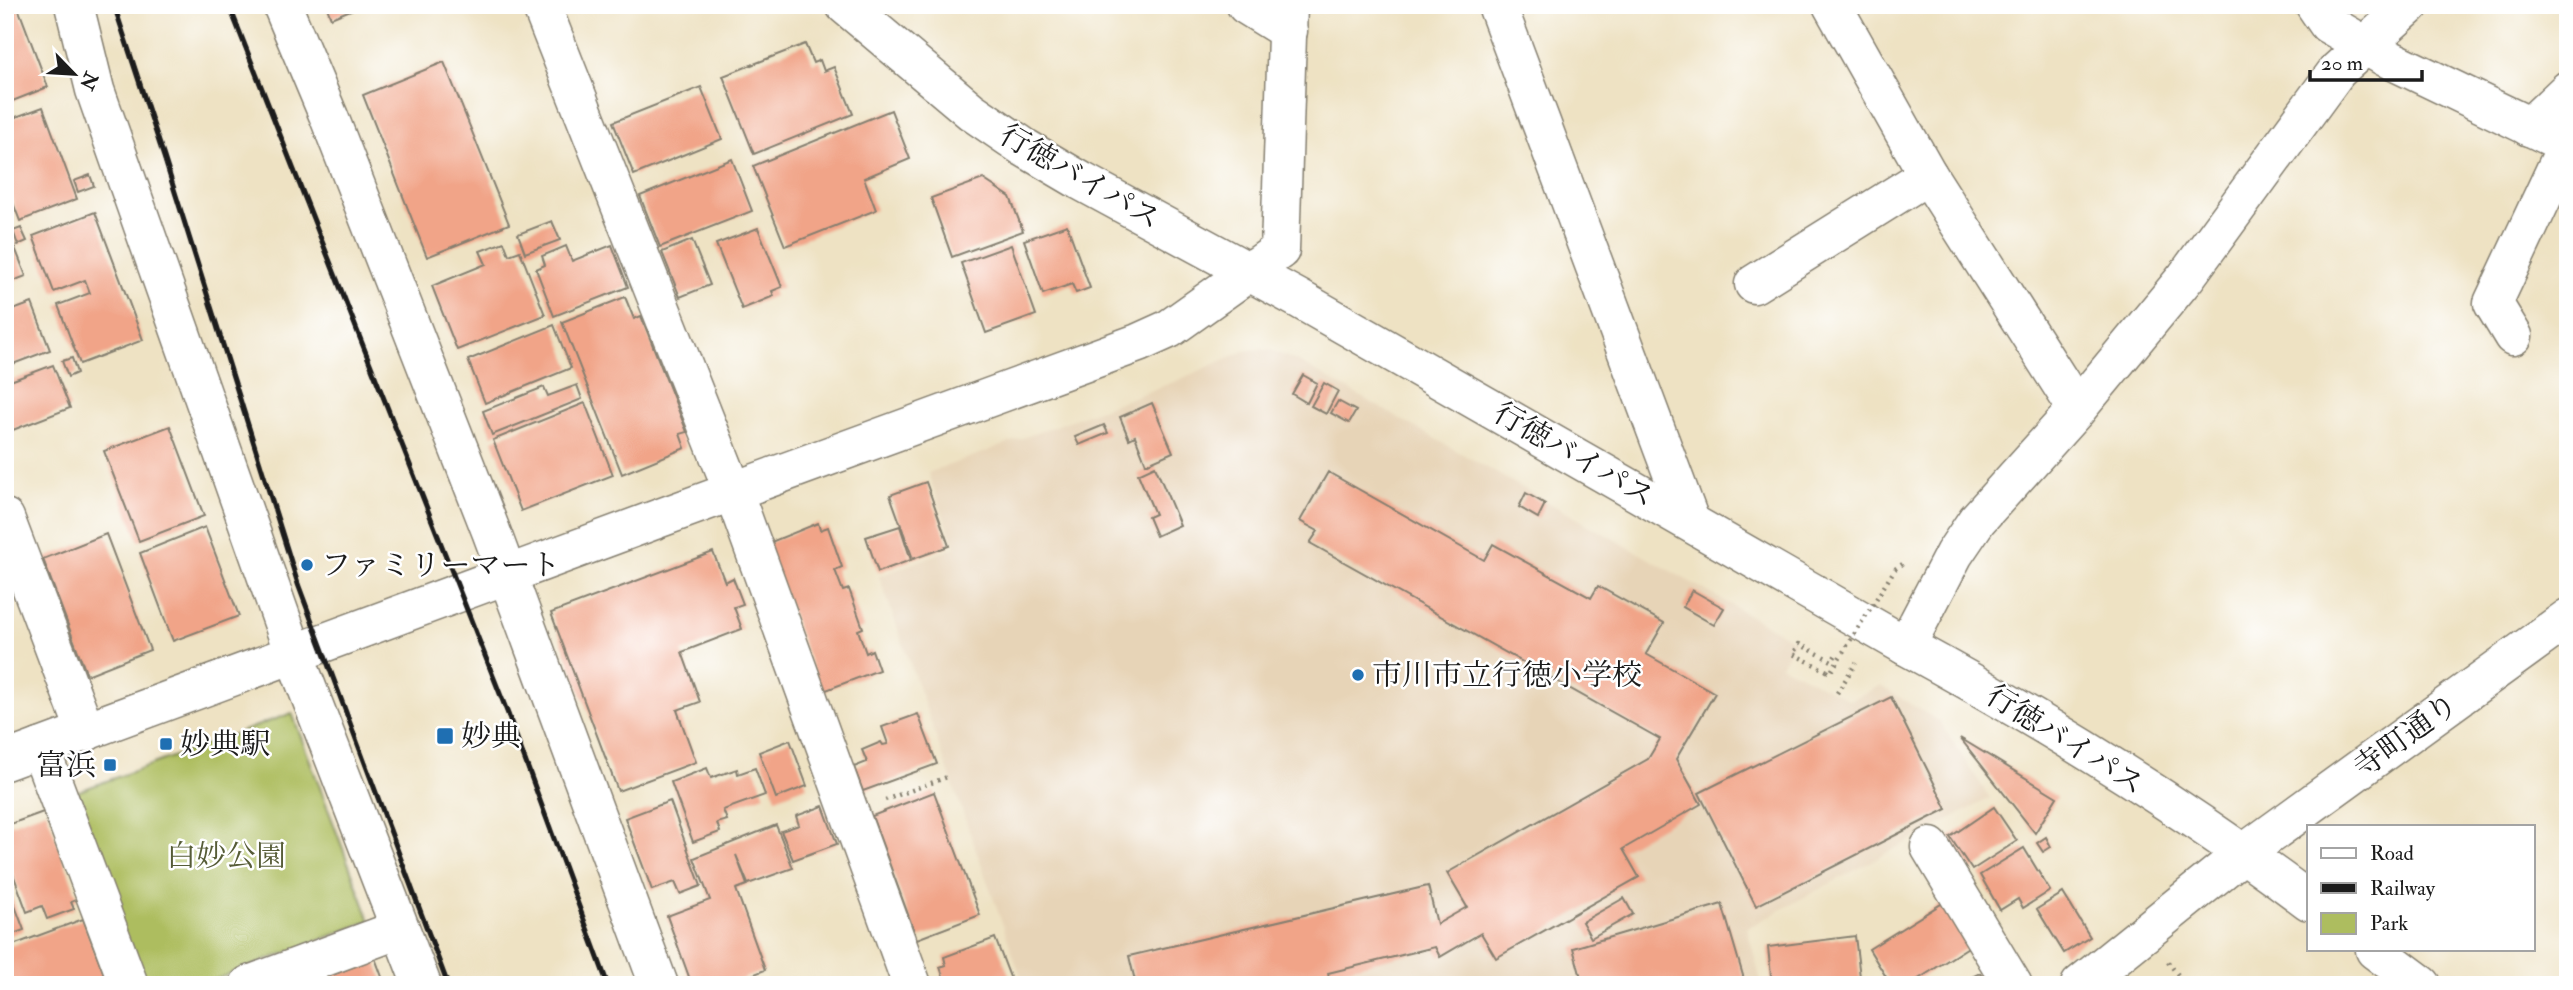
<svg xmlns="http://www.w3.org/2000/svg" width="2573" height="990" font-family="'IM FELL Double Pica','Noto Serif JP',serif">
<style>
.built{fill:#e7d4b7}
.green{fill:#adbd5f;stroke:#646c3e;stroke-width:2}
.building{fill:#f1a488}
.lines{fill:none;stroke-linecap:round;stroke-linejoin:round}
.minor-casing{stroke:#857f70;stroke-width:41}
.major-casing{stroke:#857f70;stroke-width:41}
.path{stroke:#857f70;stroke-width:4.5;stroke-dasharray:2 5;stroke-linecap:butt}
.minor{stroke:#fff;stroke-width:38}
.major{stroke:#fff;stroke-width:38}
.rail{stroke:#1c1c1c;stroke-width:5}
.path-bridge{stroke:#857f70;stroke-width:4.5;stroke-dasharray:2 5;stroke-linecap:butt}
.poi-dot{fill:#1f6fb2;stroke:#fff;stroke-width:2.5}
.labels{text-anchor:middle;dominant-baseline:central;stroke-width:5;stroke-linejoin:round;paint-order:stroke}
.street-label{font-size:30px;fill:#1c1c1c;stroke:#fff}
.poi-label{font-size:30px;fill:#1c1c1c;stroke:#fff;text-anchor:start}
.park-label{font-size:30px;fill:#565c37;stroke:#fff}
</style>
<rect width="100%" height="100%" fill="#fff"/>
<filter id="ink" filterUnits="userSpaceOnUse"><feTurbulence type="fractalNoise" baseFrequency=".0143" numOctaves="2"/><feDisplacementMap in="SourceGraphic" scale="14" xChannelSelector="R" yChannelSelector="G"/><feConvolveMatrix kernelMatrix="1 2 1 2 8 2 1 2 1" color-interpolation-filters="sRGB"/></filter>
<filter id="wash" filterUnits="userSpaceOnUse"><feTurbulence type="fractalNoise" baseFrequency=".00686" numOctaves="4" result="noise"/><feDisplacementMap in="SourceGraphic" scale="28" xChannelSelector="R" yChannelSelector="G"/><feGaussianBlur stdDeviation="1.57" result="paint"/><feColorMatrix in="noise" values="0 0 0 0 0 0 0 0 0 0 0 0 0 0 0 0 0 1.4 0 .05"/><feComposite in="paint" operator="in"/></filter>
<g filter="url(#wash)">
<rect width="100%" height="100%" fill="#eee2c3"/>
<!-- built -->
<path class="built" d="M1258,349L1273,351L1299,362L1795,641L1781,665L1850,700L1880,686L1939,721L1990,798L1747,928L1762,985H1024L879,576L955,547L928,473L1174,382L1244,351Z"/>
<!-- green -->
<path class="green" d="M292,713L370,921L201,985H140L68,795Z"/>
<g id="blocks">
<!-- building -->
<g class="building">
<path d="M5,5H17L48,87L5,104Z"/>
<path d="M326,5H363L331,18Z"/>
<path d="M805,44L813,63L820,60L824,71L834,67L853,114L754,154L723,76Z"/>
<path d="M444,62L509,224L427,257L363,95Z"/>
<path d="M701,87L722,139L634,175L613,122Z"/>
<path d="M43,107L77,199L20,221L5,182V121Z"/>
<path d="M891,110L910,159L864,178L876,210L785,246L753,166Z"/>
<path d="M732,159L752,211L660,247L640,196Z"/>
<path d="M90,175L94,186L78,192L74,181Z"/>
<path d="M983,179L1010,197L1023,231L952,257L931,198Z"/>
<path d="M95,212L143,340L80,364L58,305L90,293L85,280L54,292L33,236Z"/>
<path d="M552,221L560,240L525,253L518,234Z"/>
<path d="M5,222L26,276L5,284Z"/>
<path d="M1067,225L1090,288L1076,293L1072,284L1043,294L1024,240Z"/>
<path d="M21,228L27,241L18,245L13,231Z"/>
<path d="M758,228L782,287L772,291L774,296L742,309L716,244Z"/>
<path d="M692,240L710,285L680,297L662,252Z"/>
<path d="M504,242L509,255L520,251L545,315L457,350L432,286L486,264L480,251Z"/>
<path d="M612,245L628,287L554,316L536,269L545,265L542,256L566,246L572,261Z"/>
<path d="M1011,245L1036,315L986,333L961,263Z"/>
<path d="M625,297L634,319L641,316L687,432L680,434L685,448L622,474L562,322Z"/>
<path d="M32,303L50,350L5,367V313Z"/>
<path d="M554,325L571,368L485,403L468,360Z"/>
<path d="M72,358L77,373L68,377L62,361Z"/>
<path d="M53,365L70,408L5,433V383Z"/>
<path d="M1303,375L1317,383L1307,403L1292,394Z"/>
<path d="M1324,383L1338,391L1326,414L1311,406Z"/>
<path d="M577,385L582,399L492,435L483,411L544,387L548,396Z"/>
<path d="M1338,401L1356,411L1349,423L1331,413Z"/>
<path d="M585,403L613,475L521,511L493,440Z"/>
<path d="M1152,403L1173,452L1146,464L1135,436L1129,439L1120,417Z"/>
<path d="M1104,425L1108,433L1079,445L1075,437Z"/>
<path d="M170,426L204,516L139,541L104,451Z"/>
<path d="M1155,466L1180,525L1156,536L1148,517L1155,514L1138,474Z"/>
<path d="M1328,472L1484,560L1493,544L1591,598L1598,586L1664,623L1646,654L1715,693L1676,759L1701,804L1623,849L1639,877L1496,958L1481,933L1440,957L1435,947L1328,973L1330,985H1136L1129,956L1428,886L1437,924L1467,907L1447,873L1648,759L1660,739L1310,543L1318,531L1300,521Z"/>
<path d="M926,482L949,546L913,559L890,495Z"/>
<path d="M1526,493L1545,504L1538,518L1519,507Z"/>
<path d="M818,523L820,530L828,527L842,567L835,570L843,591L849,589L863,628L858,630L866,653L872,650L879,670L821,692L766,544Z"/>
<path d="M900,526L911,560L878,572L866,537Z"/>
<path d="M205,527L239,616L173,641L140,553Z"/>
<path d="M106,534L150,650L87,675L43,559Z"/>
<path d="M713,552L725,582L733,578L743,604L734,607L742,629L682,652L700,702L677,710L696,762L618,791L551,613Z"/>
<path d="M1692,590L1724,608L1714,625L1683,607Z"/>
<path d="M1891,697L1947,809L1756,906L1699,793Z"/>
<path d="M918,714L937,764L863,791L854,767L867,762L862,750L881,742L883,745L888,744L882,727Z"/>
<path d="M1960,738L2057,797L2035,833Z"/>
<path d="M790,740L807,786L776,798L759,752Z"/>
<path d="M707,768L711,778L737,769L738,774L755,768L765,795L723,810L727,820L717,823L720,832L693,842L671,782Z"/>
<path d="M934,792L980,915L917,939L872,816Z"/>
<path d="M670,801L701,886L680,894L675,882L652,890L625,818Z"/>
<path d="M823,806L837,844L793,860L781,831L799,825L796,816Z"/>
<path d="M1994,807L2017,841L1972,870L1950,837Z"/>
<path d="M46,811L78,899L71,902L74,909L47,919L42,906L27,912L5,852V826Z"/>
<path d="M776,825L793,868L748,884L736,855L747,885L736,889L765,970L727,985H692L667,916L710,900L694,858Z"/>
<path d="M2046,837L2051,847L2043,852L2037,843Z"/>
<path d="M2024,848L2050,891L2023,908L2018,899L2000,910L1980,875Z"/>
<path d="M5,879L24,930L5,937Z"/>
<path d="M2063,893L2090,937L2064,953L2037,909Z"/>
<path d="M1624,898L1633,914L1591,938L1582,922Z"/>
<path d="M1946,901L1973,944L1909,985H1891L1869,949Z"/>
<path d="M1722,904L1744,979L1724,985H1583L1573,948Z"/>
<path d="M83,919L108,985H5V948Z"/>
<path d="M1855,936L1861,985H1772L1768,947Z"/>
<path d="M995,938L1013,985H946L940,967L946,965L944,957Z"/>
<path d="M375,958L385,985H333L330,976Z"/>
<path d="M1980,973L1986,985H1955Z"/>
</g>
</g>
</g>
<g filter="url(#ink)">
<use href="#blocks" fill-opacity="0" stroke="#857f70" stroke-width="2"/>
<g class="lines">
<defs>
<g id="minor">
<path d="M74,5L95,90L294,654L422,985"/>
<path d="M282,5L329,117L491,531L659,985"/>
<path d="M541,5L733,491L912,985"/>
<path d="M1246,5L1288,31"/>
<path d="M1497,5L1690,521"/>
<path d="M1832,5L1928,175L2077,409"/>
<path d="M2315,5L2328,24L2387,58L2568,145"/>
<path d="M2529,127L2568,90"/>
<path d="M1754,284L1928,175"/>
<path d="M2513,336L2493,303L2567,145"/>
<path d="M5,518L86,732"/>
<path d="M1906,646L1954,554L1977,520L2077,409L2186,277L2337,71L2410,5"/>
<path d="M40,748L129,985"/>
<path d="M5,761L660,518L1138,343L1169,329L1280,250L1288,5"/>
<path d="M1930,847L2013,985"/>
<path d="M249,985L400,929"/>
<path d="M2080,985L2244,853L2568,618"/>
</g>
<g id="major">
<path d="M845,5L971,111L1025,148L1081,181L1299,299L1906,646C2044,721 2182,806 2309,901"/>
<path d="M2375,950L2422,985"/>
</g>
</defs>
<!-- minor casing -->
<use href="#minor" class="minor-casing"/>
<!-- major casing -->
<use href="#major" class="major-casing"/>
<!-- path -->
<g class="path">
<path d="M1895,569L1904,563"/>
<path d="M1827,671L1793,654L1799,644L1832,661L1837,653"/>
<path d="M1837,693L1856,663"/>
<path d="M885,800L950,776"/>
<path d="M2168,962L2186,985"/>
</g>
<!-- minor -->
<use href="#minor" class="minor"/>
<!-- major -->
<use href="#major" class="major"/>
<!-- rail -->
<g class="rail">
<path d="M114,5L164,157L298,584L448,985"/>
<path d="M229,5L508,714L608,985"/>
</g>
<!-- path-bridge -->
<path class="path-bridge" d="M1827,671L1830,673L1895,569"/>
</g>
</g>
<!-- markers -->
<g class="poi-dot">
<circle cx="307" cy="565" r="7"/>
<circle cx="1358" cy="675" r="7"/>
<rect x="436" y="727" width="18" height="18" rx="3.5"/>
<rect x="159" y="737" width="14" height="14" rx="3.5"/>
<rect x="103" y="758" width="14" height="14" rx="3.5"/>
</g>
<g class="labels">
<!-- street labels -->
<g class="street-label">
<text transform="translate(1080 177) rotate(30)">行徳バイパス</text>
<text transform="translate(1574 455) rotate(30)">行徳バイパス</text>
<text transform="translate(2406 736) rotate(-36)">寺町通り</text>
<text transform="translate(2065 740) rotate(32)">行徳バイパス</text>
</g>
<!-- poi labels -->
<g class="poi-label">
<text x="321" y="565">ファミリーマート</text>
<text x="1372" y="675">市川市立行徳小学校</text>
<text x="461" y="736">妙典</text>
<text x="180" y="744">妙典駅</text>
<text x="96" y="765" text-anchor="end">富浜</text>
</g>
<!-- park labels -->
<g class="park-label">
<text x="226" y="856">白妙公園</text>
</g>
</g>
<!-- margin -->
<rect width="2573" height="990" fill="none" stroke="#fff" stroke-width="28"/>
<!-- legend -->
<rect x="2307" y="825" width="228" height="126" fill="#ffffff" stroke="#a4a4a4" stroke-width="2"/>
<rect x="2321" y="848" width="35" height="10" fill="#ffffff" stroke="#a4a4a4" stroke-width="2"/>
<text x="2370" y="860" font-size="21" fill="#1c1c1c">Road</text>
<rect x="2321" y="883" width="35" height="10" fill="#1c1c1c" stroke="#a4a4a4" stroke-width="2"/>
<text x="2370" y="895" font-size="21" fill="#1c1c1c">Railway</text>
<rect x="2321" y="913" width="35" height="21" fill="#adbd5f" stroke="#a4a4a4" stroke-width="2"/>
<text x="2370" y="930" font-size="21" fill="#1c1c1c">Park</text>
<!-- north arrow -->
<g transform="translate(74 74) rotate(115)" stroke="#ffffff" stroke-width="5" paint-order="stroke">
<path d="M0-5L12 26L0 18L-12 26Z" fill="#1c1c1c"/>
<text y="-10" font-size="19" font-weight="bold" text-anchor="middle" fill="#1c1c1c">N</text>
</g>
<!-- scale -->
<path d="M2310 70v10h112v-10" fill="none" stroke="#1c1c1c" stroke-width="3.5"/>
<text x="2321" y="70" font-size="21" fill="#1c1c1c" stroke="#ffffff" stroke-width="5" paint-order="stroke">20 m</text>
</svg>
